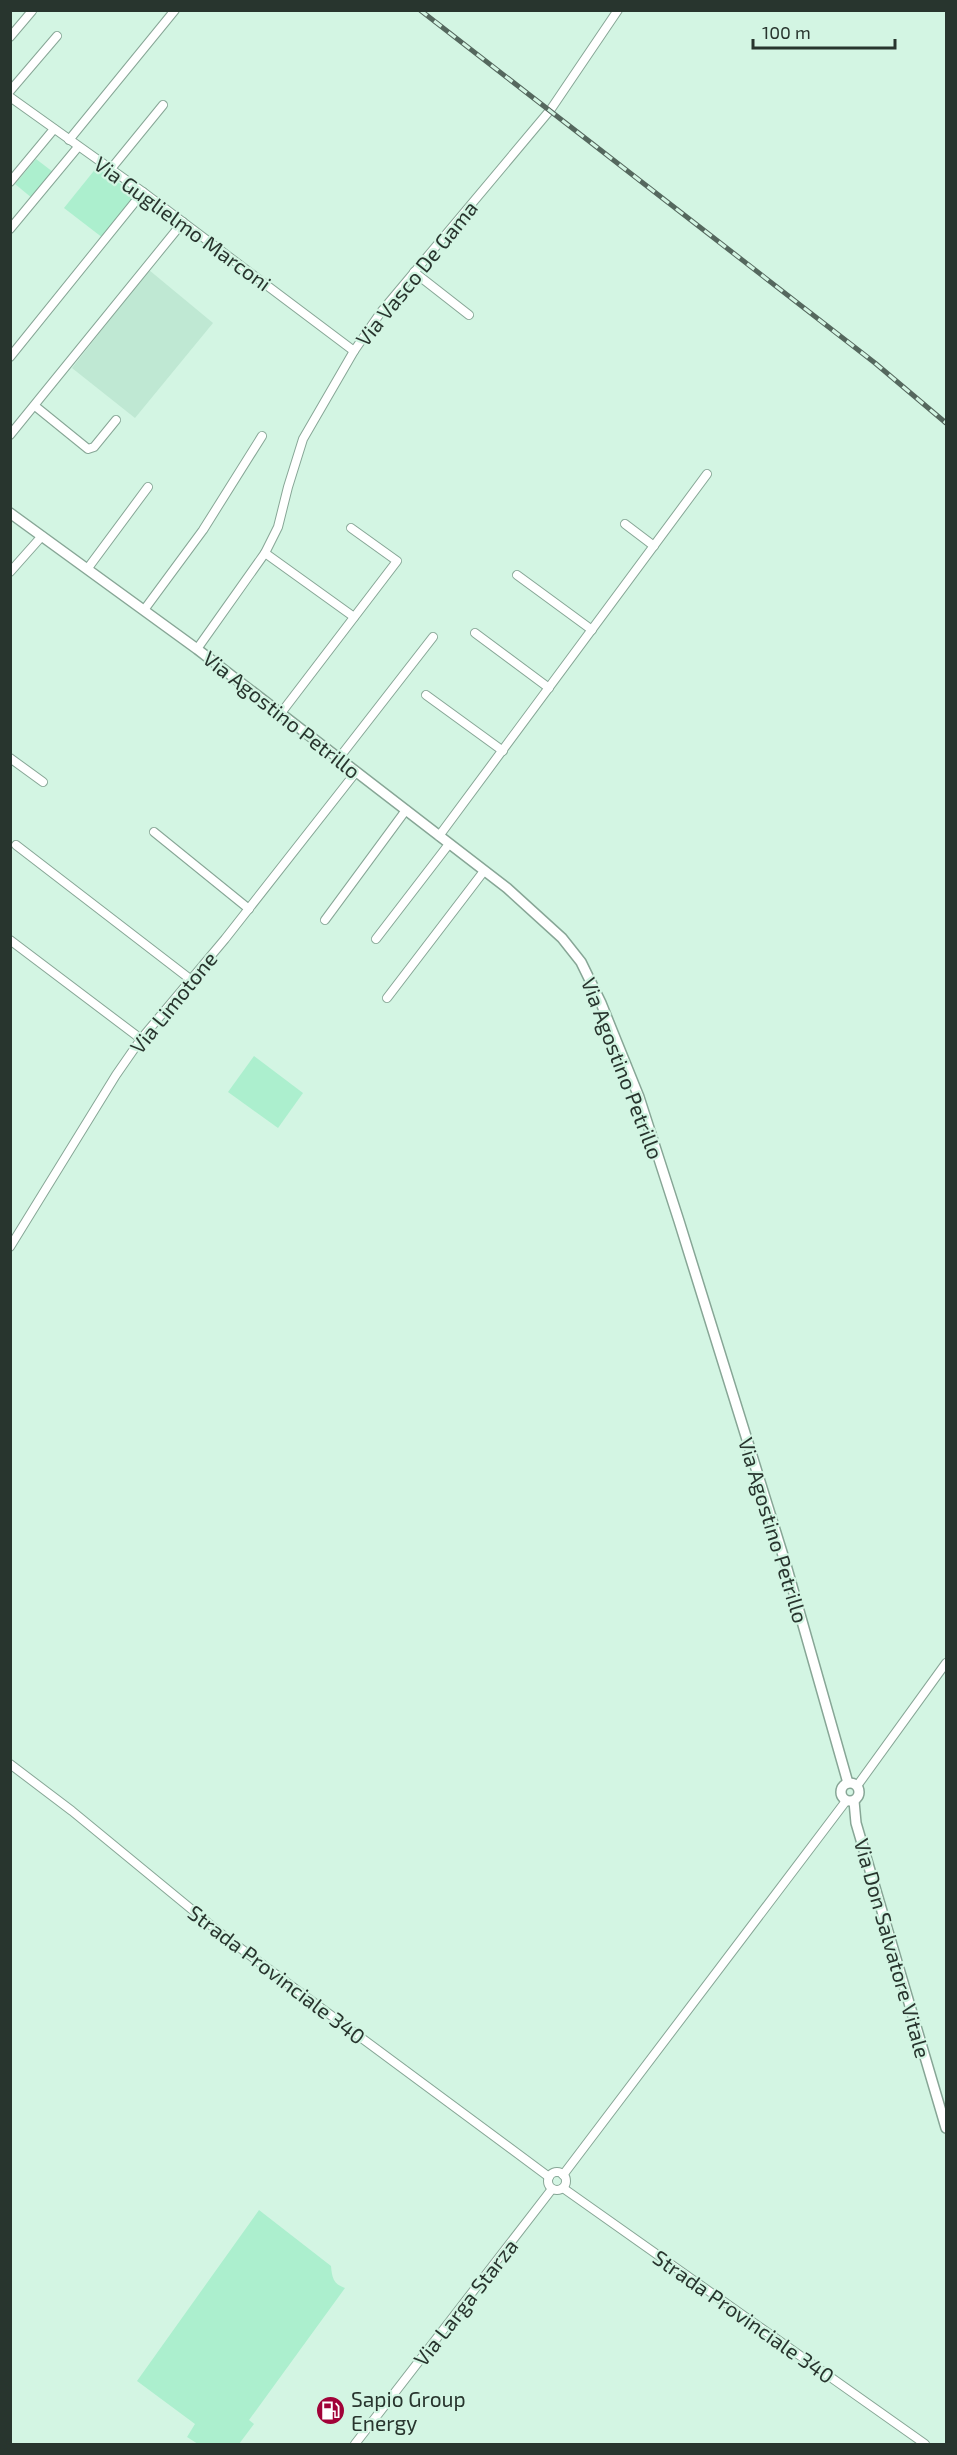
<svg xmlns="http://www.w3.org/2000/svg" width="957" height="2455" font-family="'Exo 2',sans-serif">
<style>
.built{fill:#bfe8d3}
.green{fill:#acefce}
.lines{fill:none;stroke-linecap:round;stroke-linejoin:round}
.minor-casing{stroke:#87a696;stroke-width:10}
.tertiary-casing{stroke:#87a696;stroke-width:12}
.minor{stroke:#fff;stroke-width:8}
.tertiary{stroke:#fff;stroke-width:9}
.rail-casing{stroke:#55685e;stroke-width:5}
.rail{stroke:#d3f5e3;stroke-width:3;stroke-dasharray:9;stroke-linecap:butt}
.labels{text-anchor:middle;dominant-baseline:central;stroke-width:4.5;stroke-linejoin:round;paint-order:stroke}
.street-label{font-size:21px;fill:#28352e;stroke:#d3f5e3}
.poi-label{font-size:21px;fill:#28352e;stroke:#d3f5e3;text-anchor:start}
</style>
<rect width="100%" height="100%" fill="#d3f5e3"/>
<!-- built -->
<path class="built" d="M149,270L213,323L135,418L72,368Z"/>
<!-- green -->
<g class="green">
<path d="M36,159L53,172L32,198L15,184Z"/>
<path d="M97,167L137,196L103,238L64,208Z"/>
<path d="M254,1056L303,1093L278,1128L228,1092Z"/>
<path d="M259,2210L331,2266C332,2277 333,2284 345,2288L249,2420L254,2424L239,2444H198L187,2437L195,2424L137,2381Z"/>
</g>
<g class="lines">
<defs>
<g id="minor">
<path d="M10,37L32,11"/>
<path d="M10,91L57,36"/>
<path d="M10,97L143,192L354,351"/>
<path d="M69,140L175,10"/>
<path d="M110,170L163,105"/>
<path d="M10,182L54,129"/>
<path d="M10,229L78,147"/>
<path d="M414,272L469,315"/>
<path d="M10,357L143,192"/>
<path d="M35,406L88,449L94,447L116,420"/>
<path d="M10,435L183,222"/>
<path d="M625,524L654,546"/>
<path d="M265,553L354,617"/>
<path d="M88,568L148,487"/>
<path d="M10,572L42,536"/>
<path d="M517,575L592,630"/>
<path d="M144,610L203,530L262,436"/>
<path d="M475,633L549,688"/>
<path d="M197,649L265,553L278,527L288,487L303,439L354,351L381,312L551,109L618,10"/>
<path d="M426,695L503,751"/>
<path d="M281,713L397,561L351,528"/>
<path d="M10,758L43,782"/>
<path d="M339,758L433,637"/>
<path d="M154,832L249,909"/>
<path d="M439,836L707,474"/>
<path d="M16,845L190,979"/>
<path d="M325,920L406,810"/>
<path d="M376,939L449,844"/>
<path d="M10,940L141,1039"/>
<path d="M387,998L484,871"/>
<path d="M10,1247L116,1075L141,1039L225,939L356,772"/>
<path d="M10,1764L72,1811L224,1936L549,2177"/>
<path d="M857,1786L946,1663"/>
<circle cx="557" cy="2181" r="9"/>
<path d="M563,2175L846,1801"/>
<path d="M563,2188L925,2444"/>
<path d="M355,2444L552,2189"/>
</g>
<g id="tertiary">
<path d="M10,513L197,649L507,888L562,938L581,962L601,1003L639,1097L679,1221L786,1565L848,1783"/>
<circle cx="850" cy="1792" r="9"/>
<path d="M854,1801L856,1823L946,2128"/>
</g>
</defs>
<!-- minor casing -->
<use href="#minor" class="minor-casing"/>
<!-- tertiary casing -->
<use href="#tertiary" class="tertiary-casing"/>
<!-- minor -->
<use href="#minor" class="minor"/>
<!-- tertiary -->
<use href="#tertiary" class="tertiary"/>
<defs>
<path id="rail" d="M420,10L875,363L946,423"/>
</defs>
<!-- rail casing -->
<use href="#rail" class="rail-casing"/>
<!-- rail -->
<use href="#rail" class="rail"/>
</g>
<!-- icons -->
<defs>
<symbol id="fuel-disc" viewBox="-11 -11 22 22"><circle r="9.5" fill="#a10238" stroke="#d3f5e3"/><path d="M-5.5-6h7V0h2V4h1.3V-2.5L3-4.5l.8-.8L6-3V5H2.5V1h-1V6h-7ZM-4.2-4.7v3.2H.2V-4.7Z" fill="#fff"/></symbol>
</defs>
<g fill-rule="evenodd">
<use href="#fuel-disc" x="314" y="2394" width="33" height="33"/>
</g>
<g class="labels">
<!-- street labels -->
<g class="street-label">
<text transform="translate(183 223) rotate(36)">Via Guglielmo Marconi</text>
<text transform="translate(416 273) rotate(-51)">Via Vasco De Gama</text>
<text transform="translate(282 714) rotate(38)">Via Agostino Petrillo</text>
<text transform="translate(173 1002) rotate(-51)">Via Limotone</text>
<text transform="translate(623 1068) rotate(69)">Via Agostino Petrillo</text>
<text transform="translate(774 1530) rotate(73)">Via Agostino Petrillo</text>
<text transform="translate(893 1948) rotate(74)">Via Don Salvatore Vitale</text>
<text transform="translate(277 1974) rotate(37)">Strada Provinciale 340</text>
<text transform="translate(465 2302) rotate(-52)">Via Larga Starza</text>
<text transform="translate(744 2316) rotate(35)">Strada Provinciale 340</text>
</g>
<!-- poi labels -->
<g class="poi-label">
<text x="351" y="2398">Sapio Group<tspan x="351" dy="24">Energy</tspan></text>
</g>
</g>
<!-- border -->
<rect width="957" height="2455" fill="none" stroke="#28352e" stroke-width="24"/>
<!-- scale -->
<path d="M753 39v9h142v-9" fill="none" stroke="#28352e" stroke-width="3"/>
<text x="762" y="39" font-size="18" fill="#28352e" stroke="#d3f5e3" stroke-width="4.5" paint-order="stroke">100 m</text>
</svg>
